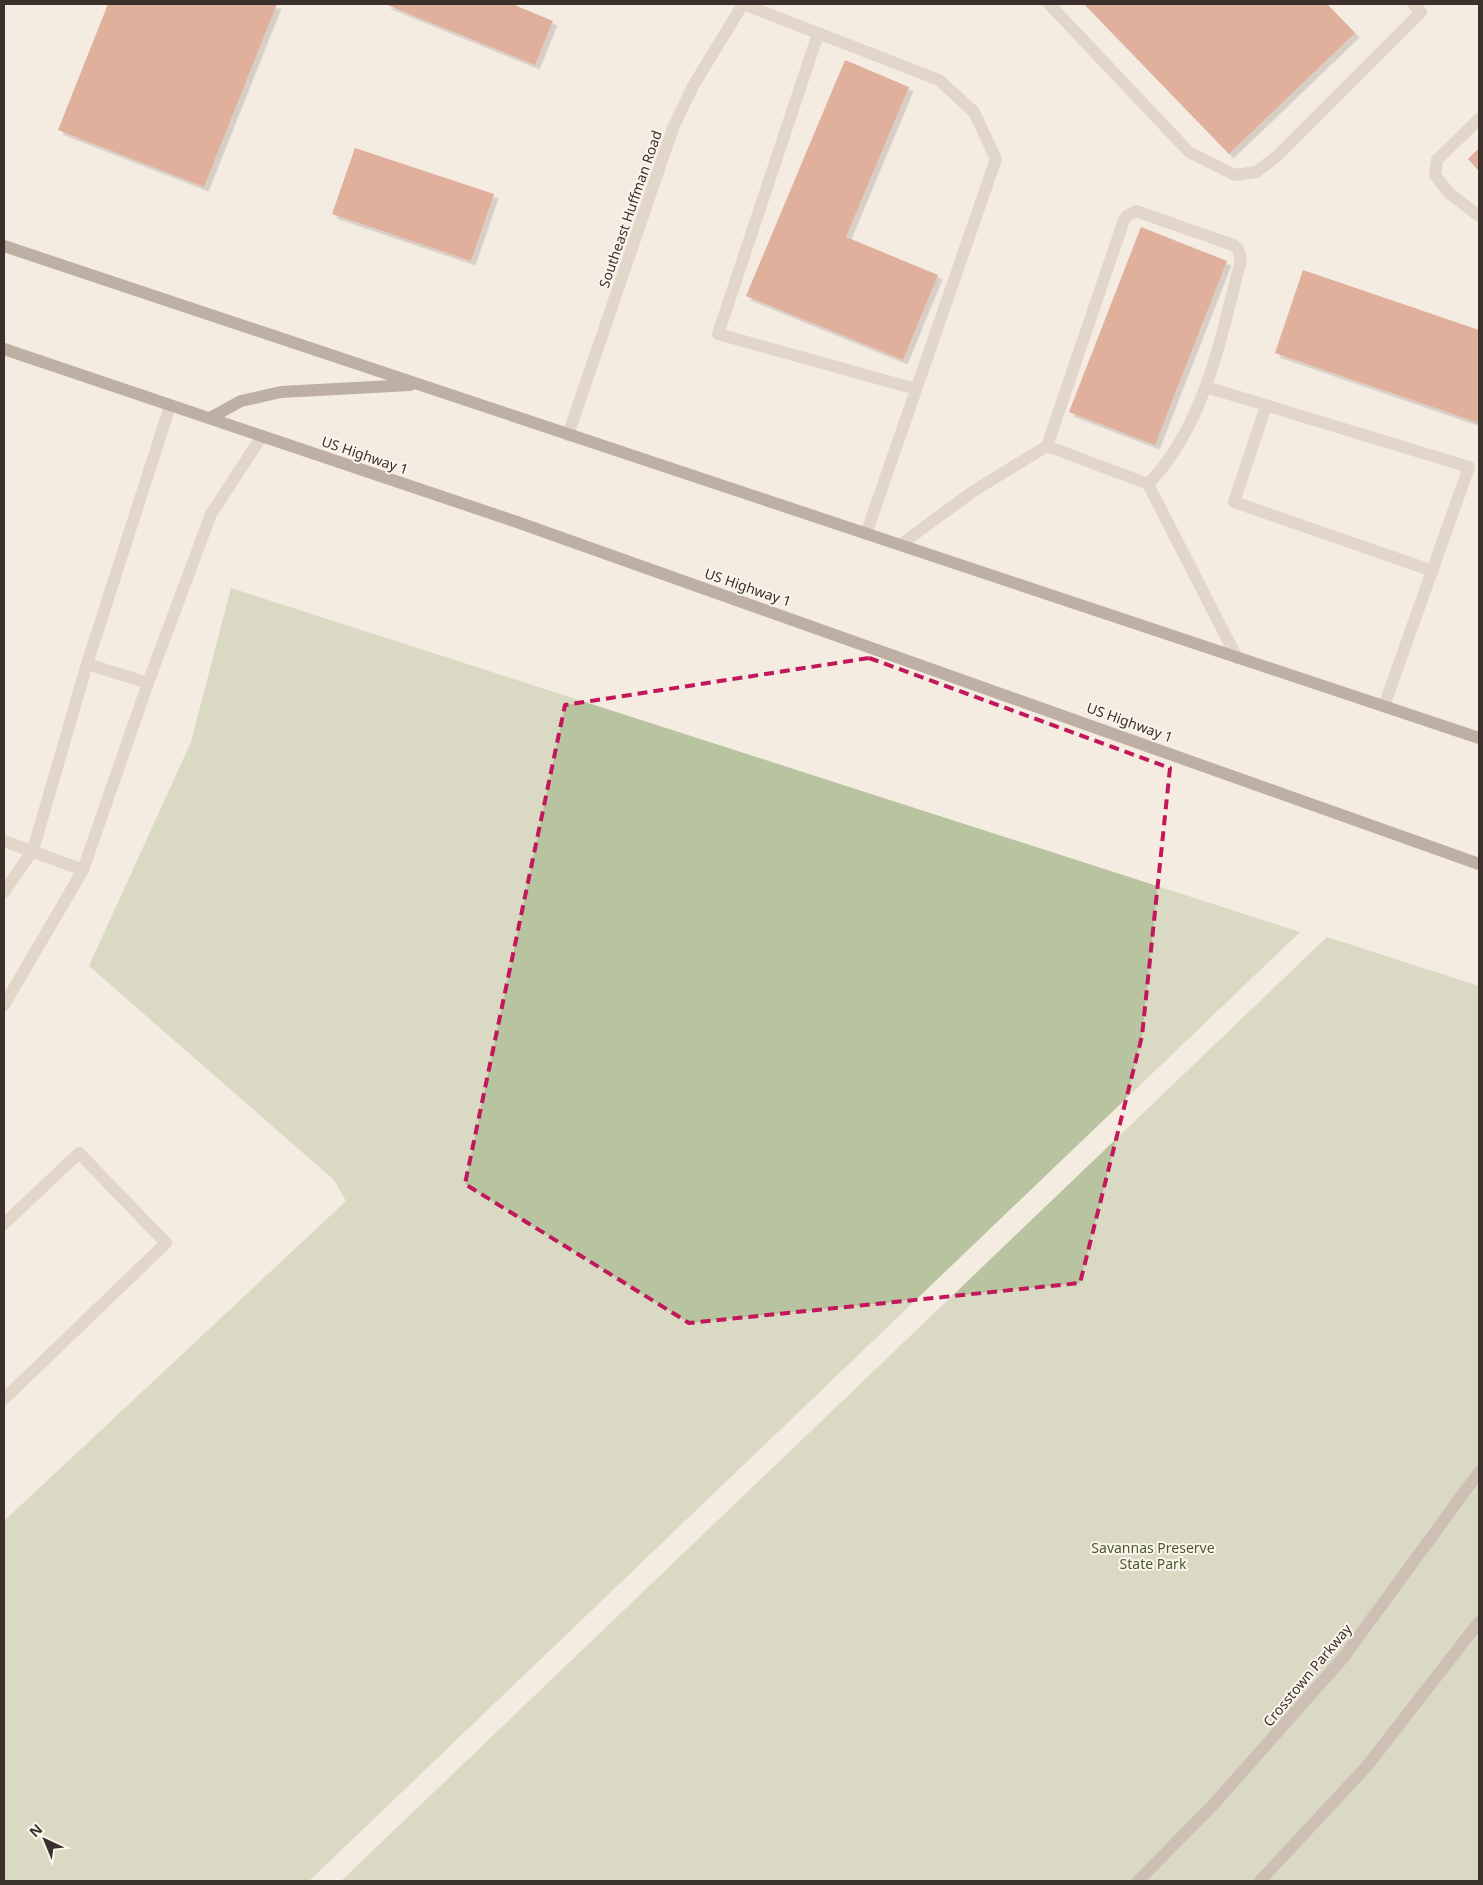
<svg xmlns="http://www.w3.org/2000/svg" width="1483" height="1885" font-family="'Noto Sans',sans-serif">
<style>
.green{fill:#b8c4a0}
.building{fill:#c8694b;filter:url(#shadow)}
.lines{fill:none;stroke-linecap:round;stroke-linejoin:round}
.service{stroke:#cdbbac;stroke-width:12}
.minor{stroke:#cdbbac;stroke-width:12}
.secondary{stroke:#a18a7d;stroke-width:12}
.primary{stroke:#7d675c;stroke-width:12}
.marked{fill:none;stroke:#c2185b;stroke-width:4;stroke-dasharray:10 6;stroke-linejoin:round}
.labels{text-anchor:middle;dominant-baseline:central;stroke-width:4;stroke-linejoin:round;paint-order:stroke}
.street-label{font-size:14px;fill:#3b302b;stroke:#fbf5ee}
.park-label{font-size:14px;fill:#4a5a2e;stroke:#fbf5ee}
</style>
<defs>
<filter id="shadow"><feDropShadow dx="4.5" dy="4.5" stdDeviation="0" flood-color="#0004"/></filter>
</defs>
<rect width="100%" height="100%" fill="#f4ebe1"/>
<!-- green -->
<g class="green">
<path d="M231,588L1300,932L309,1881H4V1521L346,1201L334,1180L89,966L191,742Z"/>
<path d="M1327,937L1479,986V1881H341Z"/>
</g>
<!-- building -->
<g class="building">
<path d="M108,4H277L204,187L58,130Z"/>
<path d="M385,4H512L553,21L535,65Z"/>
<path d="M1084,4H1327L1355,33L1229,154Z"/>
<path d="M845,60L909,87L846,237L938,275L903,360L746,296Z"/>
<path d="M355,148L494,194L471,261L332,214Z"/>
<path d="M1479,148V171L1468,159Z"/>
<path d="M1141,227L1227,261L1155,445L1069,412Z"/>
<path d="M1303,270L1479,330V423L1275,353Z"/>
</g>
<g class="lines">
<!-- service -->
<g class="service">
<path d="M743,4L939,80L974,112L996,159L866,534"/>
<path d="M1049,4L1189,152L1235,175L1256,172L1276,157L1421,12L1413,4"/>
<path d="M818,34L718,334L916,389"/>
<path d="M1479,119L1437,160L1435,175L1449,193L1479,216"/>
<path d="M1206,387L1469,467L1384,706"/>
<path d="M1266,406L1234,502L1433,571"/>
<path d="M1047,446L1148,484"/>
<path d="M900,545L972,492L1047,446L1124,220L1128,215L1136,211L1233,245L1238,249L1241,260C1221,336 1205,426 1148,484L1237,658"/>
<path d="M87,664L148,683"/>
<path d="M4,841L83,870"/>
<path d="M4,892L33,850L87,664L170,406"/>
<path d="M4,1005L83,870L148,683L211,514L262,436"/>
<path d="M4,1224L79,1153L166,1243L4,1399"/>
</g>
<!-- minor -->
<path class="minor" d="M568,435L673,128L693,86L743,4"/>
<!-- secondary -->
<g class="secondary">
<path d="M1138,1881L1212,1806L1343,1658L1479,1472"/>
<path d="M1260,1881L1367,1766L1479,1622"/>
</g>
<!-- primary -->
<g class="primary">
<path d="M4,246L1479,738"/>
<path d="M4,349L514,521L1479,864"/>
<path d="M210,418L241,401L281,392L410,385"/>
</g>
</g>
<!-- marked area -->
<path d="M0 0H1483V1885H0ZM869,658L1170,768L1142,1036L1080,1283L689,1323L465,1184L565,705Z" fill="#f4ebe1" fill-opacity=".55" fill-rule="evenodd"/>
<path class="marked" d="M869,658L1170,768L1142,1036L1080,1283L689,1323L465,1184L565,705Z"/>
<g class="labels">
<!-- street labels -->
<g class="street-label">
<text transform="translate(630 209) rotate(-71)">Southeast Huffman Road</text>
<text transform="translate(365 455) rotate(19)">US Highway 1</text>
<text transform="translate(748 587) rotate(19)">US Highway 1</text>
<text transform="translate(1130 722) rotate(20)">US Highway 1</text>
<text transform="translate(1307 1675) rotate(-50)">Crosstown Parkway</text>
</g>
<!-- park labels -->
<g class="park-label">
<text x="1153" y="1547">Savannas Preserve<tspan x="1153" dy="16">State Park</tspan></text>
</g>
</g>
<!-- border -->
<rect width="1483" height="1885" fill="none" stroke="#3b302b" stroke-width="10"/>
<!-- north arrow -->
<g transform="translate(45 1840) rotate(316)" stroke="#fbf5ee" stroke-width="4" paint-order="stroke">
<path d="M0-4L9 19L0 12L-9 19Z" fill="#3b302b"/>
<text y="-8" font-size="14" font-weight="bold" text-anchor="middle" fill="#3b302b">N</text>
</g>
</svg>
